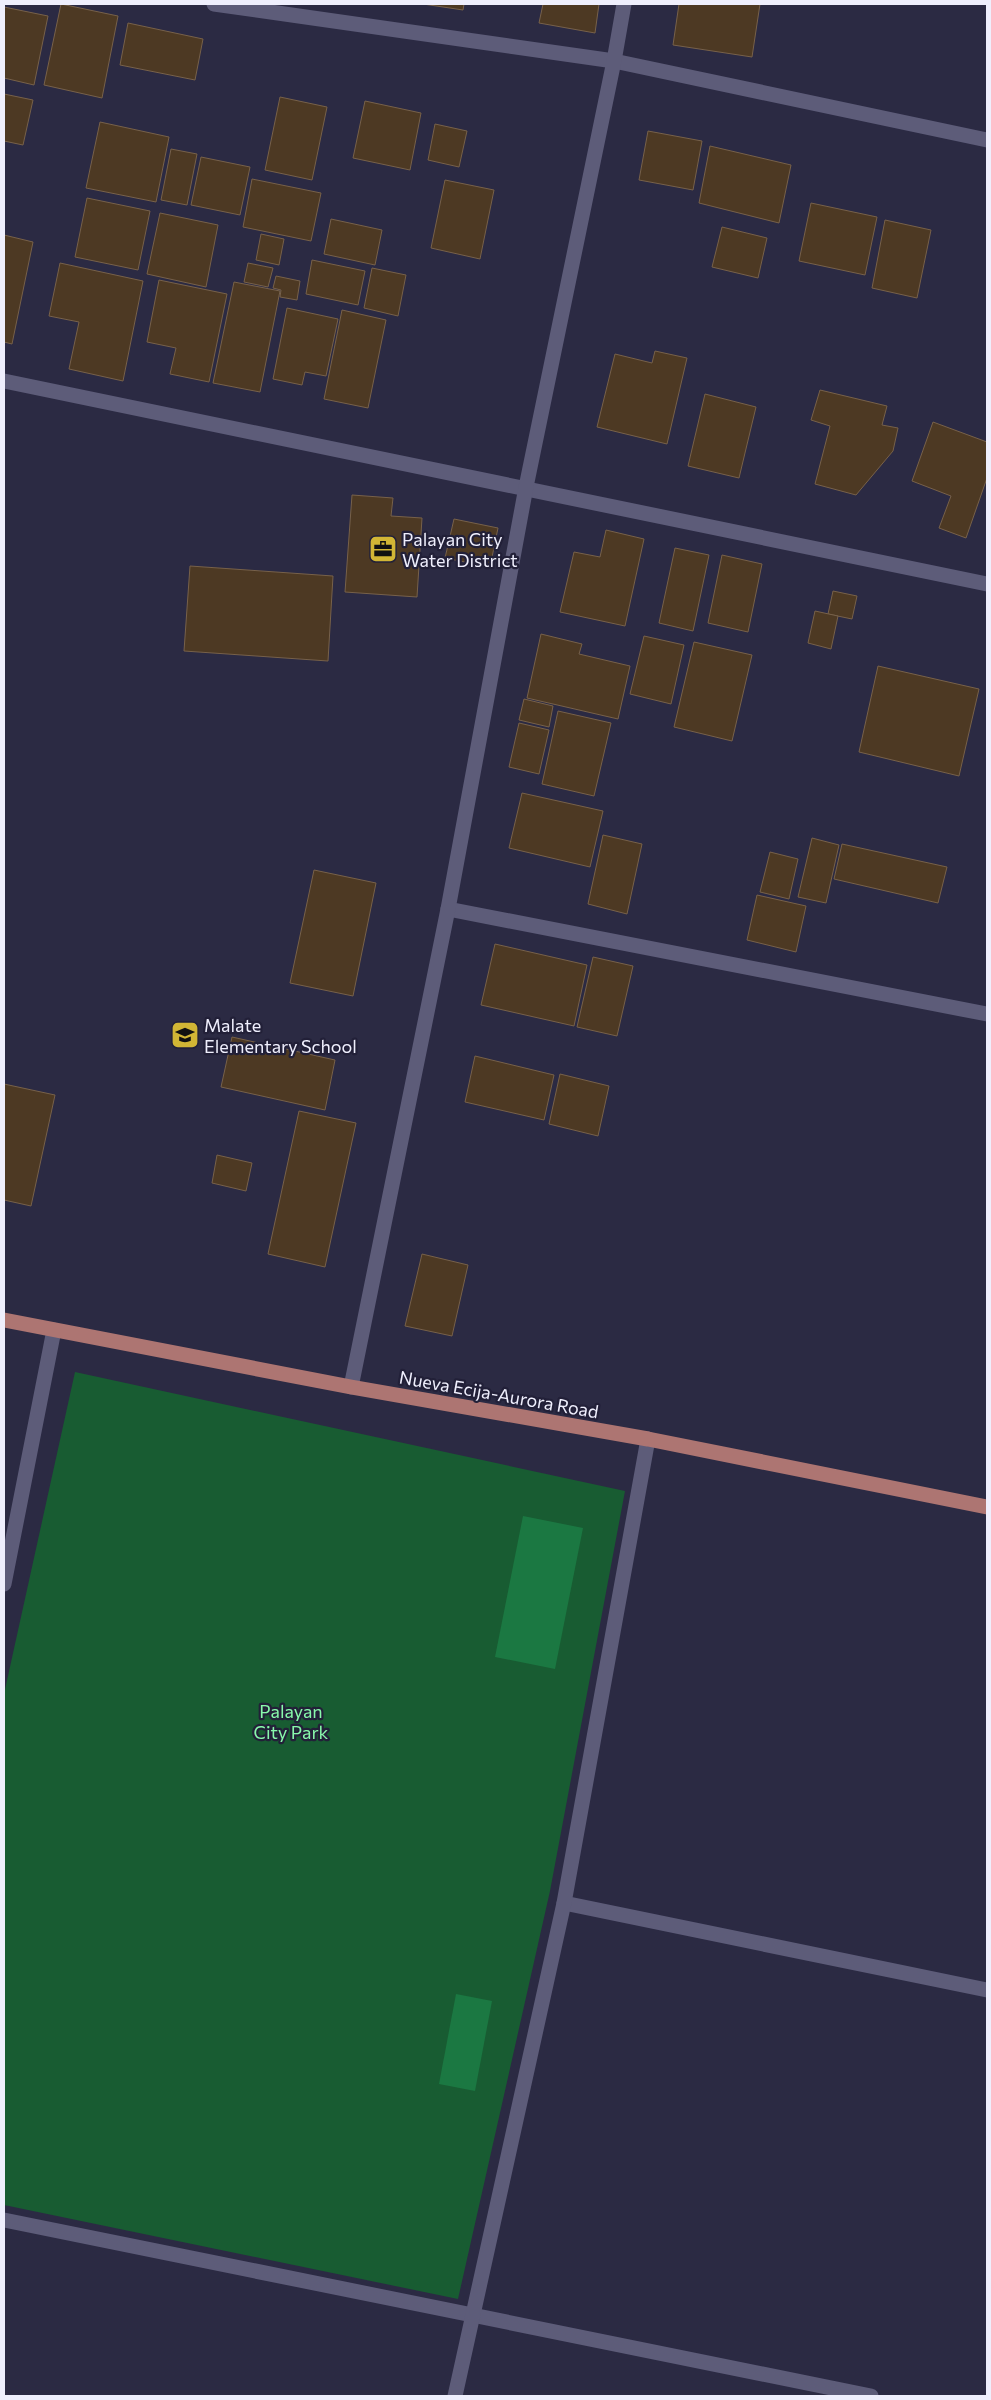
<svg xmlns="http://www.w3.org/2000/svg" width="991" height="2400" font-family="Commissioner,sans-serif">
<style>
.green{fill:#185c32}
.forest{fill:#1b7842}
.building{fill:#4d3923;stroke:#77614a}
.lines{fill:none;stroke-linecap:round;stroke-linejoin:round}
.minor{stroke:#5d5c79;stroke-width:15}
.major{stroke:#ad7572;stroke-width:15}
.labels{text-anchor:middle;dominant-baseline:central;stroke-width:4.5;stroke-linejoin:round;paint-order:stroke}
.poi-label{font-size:18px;fill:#efeffd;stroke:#222038;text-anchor:start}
.street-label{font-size:18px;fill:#efeffd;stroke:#222038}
.park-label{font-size:18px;fill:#88f9ab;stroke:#222038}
</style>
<rect width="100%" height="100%" fill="#2b2a43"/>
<!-- green -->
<path class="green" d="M75,1372L625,1491L550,1891L458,2299L4,2205V1694Z"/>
<!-- forest -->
<g class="forest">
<path d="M523,1516L583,1528L555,1669L495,1657Z"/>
<path d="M456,1994L492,2001L475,2091L439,2084Z"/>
</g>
<!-- building -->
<g class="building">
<path d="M61,4L118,16L102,98L44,85Z"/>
<path d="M423,4H464L463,10Z"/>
<path d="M543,4H599L595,33L539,23Z"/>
<path d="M679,4H760L752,57L673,45Z"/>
<path d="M4,7L48,16L34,85L4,78Z"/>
<path d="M128,23L203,39L195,80L120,65Z"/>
<path d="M4,94L33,100L23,145L4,141Z"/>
<path d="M280,97L327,107L312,180L265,170Z"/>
<path d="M365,101L421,113L410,170L353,158Z"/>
<path d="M100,122L169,137L156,202L86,188Z"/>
<path d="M435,124L467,131L459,167L428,160Z"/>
<path d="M648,131L702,141L693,190L639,180Z"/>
<path d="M710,146L791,165L779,223L699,203Z"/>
<path d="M171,149L197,154L187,205L161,200Z"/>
<path d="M201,157L250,167L240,215L191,205Z"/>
<path d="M252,179L321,193L311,241L243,227Z"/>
<path d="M445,180L494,190L480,259L431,248Z"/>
<path d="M87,198L150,211L138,270L75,257Z"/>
<path d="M811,203L877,217L865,275L799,261Z"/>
<path d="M160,213L218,225L206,287L147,274Z"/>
<path d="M331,219L382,230L375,265L324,254Z"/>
<path d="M885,220L931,230L917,298L872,288Z"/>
<path d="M722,227L767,238L758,278L712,267Z"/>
<path d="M261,234L284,239L279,265L256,260Z"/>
<path d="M4,235L33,242L12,344L4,342Z"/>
<path d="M312,260L365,271L358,305L306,294Z"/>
<path d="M60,263L143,281L123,381L69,369L79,322L49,316Z"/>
<path d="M248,263L273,268L268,287L244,282Z"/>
<path d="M372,268L406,275L398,316L364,308Z"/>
<path d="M276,276L300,281L297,300L280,297L281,290L273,288Z"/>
<path d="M159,280L227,294L209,382L170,374L176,348L147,342Z"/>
<path d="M234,282L280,291L260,392L213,383Z"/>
<path d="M287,308L338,319L326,376L305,372L302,385L273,379Z"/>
<path d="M342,310L386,320L368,408L324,399Z"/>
<path d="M655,351L687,358L667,444L597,427L615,354L652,363Z"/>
<path d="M820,390L887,406L882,425L898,428L893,451L856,495L815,484L830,426L811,420Z"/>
<path d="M705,394L756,407L739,478L688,466Z"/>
<path d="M933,422L987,442V478L966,538L939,528L951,496L912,481Z"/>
<path d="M352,495L393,498L391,516L422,518L417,597L345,592Z"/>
<path d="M454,519L498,528L490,567L445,558Z"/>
<path d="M606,530L644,539L625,626L560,612L574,552L600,557Z"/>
<path d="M675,548L709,555L693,631L659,623Z"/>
<path d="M722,555L762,564L748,632L708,623Z"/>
<path d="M190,566L333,576L328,661L184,651Z"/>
<path d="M833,591L857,596L852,619L828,614Z"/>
<path d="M815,611L838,616L831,649L808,643Z"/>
<path d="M541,634L582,644L579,654L630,666L618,719L527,698Z"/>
<path d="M644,636L684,645L671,704L630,694Z"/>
<path d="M694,642L752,655L732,741L674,727Z"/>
<path d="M878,666L979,689L959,776L859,752Z"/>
<path d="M524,699L553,706L549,727L519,720Z"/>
<path d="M558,711L611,723L594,796L542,784Z"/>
<path d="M519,723L549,730L539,774L509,767Z"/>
<path d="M522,793L603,811L590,867L509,848Z"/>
<path d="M603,835L642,844L627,914L588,904Z"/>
<path d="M812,838L839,845L826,903L798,897Z"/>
<path d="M842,844L947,867L938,903L834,879Z"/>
<path d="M770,852L798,859L789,899L760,892Z"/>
<path d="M314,870L376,883L353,996L290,983Z"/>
<path d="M757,895L806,906L796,952L747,940Z"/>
<path d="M495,944L587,965L574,1026L481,1005Z"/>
<path d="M593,957L633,966L617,1036L577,1027Z"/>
<path d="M232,1037L335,1060L325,1110L221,1087Z"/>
<path d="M475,1056L554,1075L544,1120L465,1102Z"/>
<path d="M560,1074L609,1086L598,1136L549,1124Z"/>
<path d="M4,1084L55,1095L31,1206L4,1200Z"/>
<path d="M299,1111L356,1123L325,1267L268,1254Z"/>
<path d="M217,1155L252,1163L246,1191L212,1183Z"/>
<path d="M422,1254L468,1265L452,1336L405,1326Z"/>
</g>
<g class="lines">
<!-- minor -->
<g class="minor">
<path d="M214,4L614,61L987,140"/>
<path d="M4,381L987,584"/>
<path d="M448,909L987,1014"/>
<path d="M351,1387L448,909L526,487L614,61L624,4"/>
<path d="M4,1584L54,1330"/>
<path d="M564,1903L987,1990"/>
<path d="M4,2220L871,2396"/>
<path d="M455,2396L564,1903L648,1439"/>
</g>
<!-- major -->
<path class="major" d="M4,1320L351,1387L648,1439L987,1507"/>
</g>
<!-- icons -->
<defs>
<symbol id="office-square" viewBox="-11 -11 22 22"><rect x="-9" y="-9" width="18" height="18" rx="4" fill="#d2b635" stroke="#222038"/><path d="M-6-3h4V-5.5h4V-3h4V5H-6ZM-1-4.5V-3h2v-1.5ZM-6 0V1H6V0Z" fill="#111"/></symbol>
<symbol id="school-square" viewBox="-11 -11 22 22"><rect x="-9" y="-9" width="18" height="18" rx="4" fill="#d2b635" stroke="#222038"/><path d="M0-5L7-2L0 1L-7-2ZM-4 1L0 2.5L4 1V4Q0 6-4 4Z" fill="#111"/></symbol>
</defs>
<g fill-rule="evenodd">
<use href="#office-square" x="367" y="533" width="32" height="32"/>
<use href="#school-square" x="169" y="1019" width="32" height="32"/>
</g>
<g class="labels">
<!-- poi labels -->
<g class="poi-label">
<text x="402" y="539">Palayan City<tspan x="402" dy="21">Water District</tspan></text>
<text x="204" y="1025">Malate<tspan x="204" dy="21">Elementary School</tspan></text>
</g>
<!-- street labels -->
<g class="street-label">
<text transform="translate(499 1394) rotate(10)">Nueva Ecija-Aurora Road</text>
</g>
<!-- park labels -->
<g class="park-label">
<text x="291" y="1711">Palayan<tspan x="291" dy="21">City Park</tspan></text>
</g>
</g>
<!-- border -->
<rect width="991" height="2400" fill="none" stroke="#efeffd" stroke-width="10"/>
</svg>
